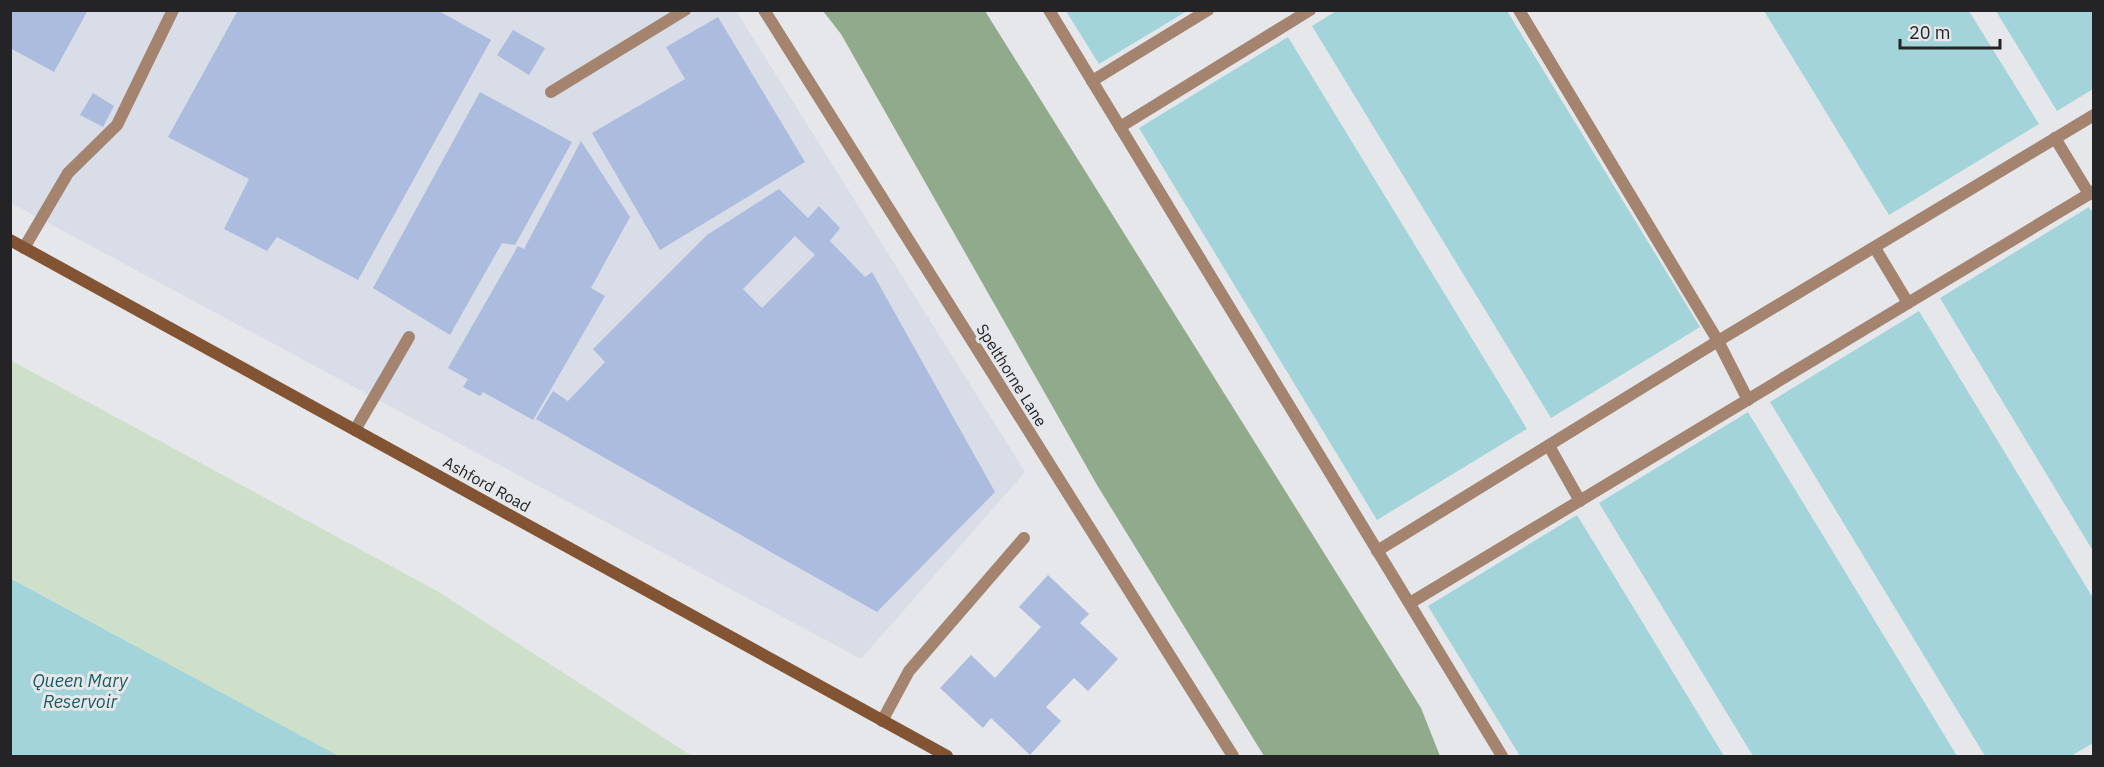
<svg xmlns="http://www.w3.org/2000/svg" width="2104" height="767" font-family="'IBM Plex Sans',sans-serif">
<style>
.built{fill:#d8dde8}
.green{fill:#cee0c9}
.forest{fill:#91aa8b}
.water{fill:#a2d4d9}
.building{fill:#acbcdf;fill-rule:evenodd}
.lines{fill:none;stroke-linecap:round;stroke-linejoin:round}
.lane{stroke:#a4846f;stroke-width:12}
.street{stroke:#a4846f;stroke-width:12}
.secondary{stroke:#825434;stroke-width:12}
.labels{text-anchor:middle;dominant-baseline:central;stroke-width:6;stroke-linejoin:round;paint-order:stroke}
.street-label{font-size:16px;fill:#242426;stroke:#e5e7eb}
.water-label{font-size:18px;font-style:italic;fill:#185c62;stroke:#e5e7eb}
</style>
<rect width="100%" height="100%" fill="#e5e7eb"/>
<!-- built -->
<path class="built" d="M10,11H736L1025,472L861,659L11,203Z"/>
<!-- green -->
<path class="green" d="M10,360L437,591L692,756H338L11,578Z"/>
<!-- forest -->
<path class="forest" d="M823,11H985L1421,708L1440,756H1264L1097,485L841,34Z"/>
<!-- water -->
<g class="water">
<path d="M1066,11H1187L1099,64Z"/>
<path d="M1336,11H1507L1700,327L1551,418L1312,26Z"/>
<path d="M1764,11H1969L2039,124L1889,215Z"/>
<path d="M1996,11H2093V89L2057,111Z"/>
<path d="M1288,37L1527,429L1377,520L1139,128Z"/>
<path d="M2089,207L2094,214L2093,551L1940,298Z"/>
<path d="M1919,311L2093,598V743L2071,756H1985L1770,402Z"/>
<path d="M1748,412L1957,756H1753L1599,503Z"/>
<path d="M1577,515L1724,756H1520L1428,606Z"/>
<path d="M10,578L333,753L338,756H11Z"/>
</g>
<!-- building -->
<g class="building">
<path d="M10,10H88L54,72L10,48Z"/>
<path d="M238,10H437L491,40L358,280L277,237L267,251L224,229L249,179L168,137Z"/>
<path d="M718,17L805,162L660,250L592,133L685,79L666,47Z"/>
<path d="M513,30L545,48L529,75L497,55Z"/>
<path d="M480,92L572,142L515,245L502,243L450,335L373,288Z"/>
<path d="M93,93L114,106L103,127L80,115Z"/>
<path d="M581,141L630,217L591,288L605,296L533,420L483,392L480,396L463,387L468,379L448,368L518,246L524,249Z"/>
<path d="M779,189L808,218L819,206L840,228L830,241L865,277L872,272L995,492L877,612L536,419L553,391L568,401L605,362L593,349L707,235ZM795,236L815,255L762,308L743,289Z"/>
<path d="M1048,575L1089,614L1080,623L1118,659L1088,691L1074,678L1046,707L1061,721L1030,755L991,718L983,728L940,688L971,655L995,678L1041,627L1019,607Z"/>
</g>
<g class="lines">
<!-- lane -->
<g class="lane">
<path d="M1049,10L1502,756"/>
<path d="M1519,10L1718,341L1748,400"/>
<path d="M1092,81L1208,10"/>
<path d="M551,92L685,10"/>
<path d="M1120,127L1310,10"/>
<path d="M2055,138L2089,194"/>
<path d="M24,248L68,173L117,125L173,10"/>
<path d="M1875,248L1908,303"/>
<path d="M355,430L409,337"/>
<path d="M1549,446L1580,501"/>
<path d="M1377,551L1718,341L2094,115"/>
<path d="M1410,603L2094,191"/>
<path d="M882,721L909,671L1024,538"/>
</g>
<!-- street -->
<path class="street" d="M764,10L1233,756"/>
<!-- secondary -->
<path class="secondary" d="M10,240L947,756"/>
</g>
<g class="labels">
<!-- street labels -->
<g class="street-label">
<text transform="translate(1012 375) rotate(58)">Spelthorne Lane</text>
<text transform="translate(487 484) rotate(29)">Ashford Road</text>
</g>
<!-- water labels -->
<g class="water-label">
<text x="80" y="680">Queen Mary<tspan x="80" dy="21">Reservoir</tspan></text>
</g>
</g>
<!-- border -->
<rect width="2104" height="767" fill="none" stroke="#242426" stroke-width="24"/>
<!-- scale -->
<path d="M1900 39v9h100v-9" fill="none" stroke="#242426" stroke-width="3"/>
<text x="1909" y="39" font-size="18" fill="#242426" stroke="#e5e7eb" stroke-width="4.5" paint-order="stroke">20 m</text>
</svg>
